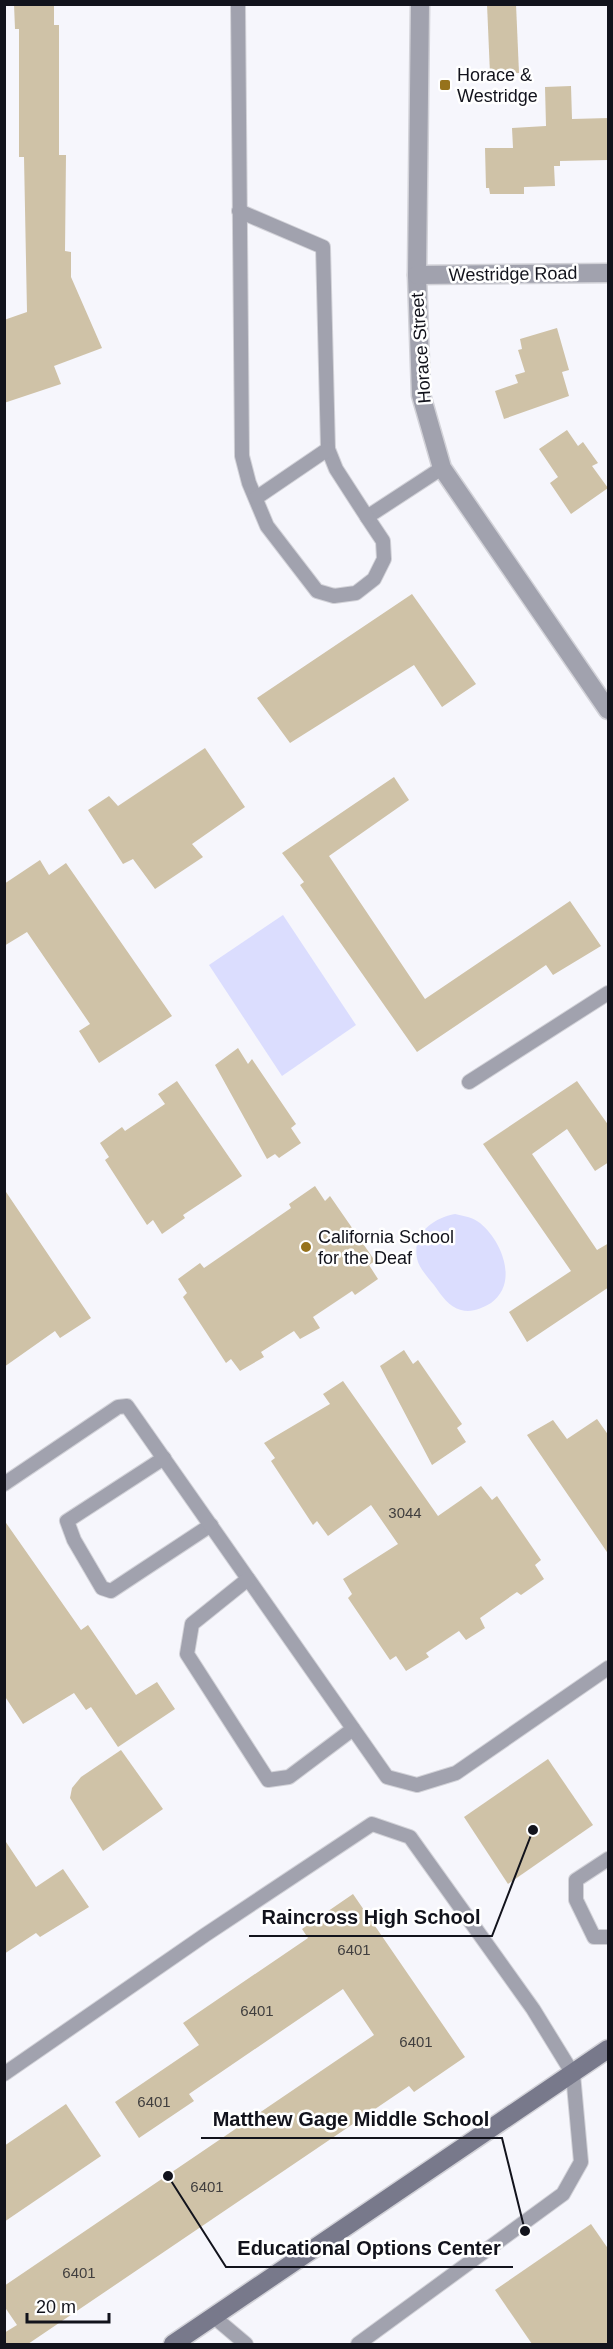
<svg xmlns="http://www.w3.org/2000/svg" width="613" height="2349" font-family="Arial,sans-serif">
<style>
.green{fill:#dbddfe}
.building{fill:#cfc2a7}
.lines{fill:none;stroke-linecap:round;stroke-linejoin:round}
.lane-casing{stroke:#d2d2d8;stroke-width:16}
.street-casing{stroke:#d2d2d8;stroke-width:21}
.secondary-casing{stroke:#d2d2d8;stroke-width:21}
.lane{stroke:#a1a2ae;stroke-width:14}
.street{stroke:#a1a2ae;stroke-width:18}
.secondary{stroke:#78798b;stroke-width:18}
.poi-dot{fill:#96721c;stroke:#fff;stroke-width:2}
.labels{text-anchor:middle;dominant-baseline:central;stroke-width:5;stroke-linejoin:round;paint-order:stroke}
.number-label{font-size:15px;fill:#413f3f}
.poi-label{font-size:18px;fill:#12131c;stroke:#fff;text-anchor:start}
.street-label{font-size:18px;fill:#12131c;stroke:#fff}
.leader{fill:none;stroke:#12131c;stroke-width:2}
.callout-dot{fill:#12131c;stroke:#fff;stroke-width:2}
.callout-label{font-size:20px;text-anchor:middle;font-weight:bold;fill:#12131c;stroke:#fff;stroke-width:5;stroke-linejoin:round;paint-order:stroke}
</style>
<rect width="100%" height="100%" fill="#f6f6fc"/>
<!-- green -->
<g class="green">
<path d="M283,915L356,1025L282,1076L209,965Z"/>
<path d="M455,1214C464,1216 472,1217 480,1223C502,1241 519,1283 491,1303C482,1308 472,1313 461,1310C449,1307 441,1295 434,1285C429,1279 421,1270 418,1262C410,1236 432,1218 455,1214Z"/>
</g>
<!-- building -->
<g class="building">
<path d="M14,4H54V25H59V155H66L65,251L71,252V277L102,348L54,366L61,384L4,403V320L27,312L24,157H19V29H15Z"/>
<path d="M487,4H516L519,73L490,74Z"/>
<path d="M571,86L572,119L609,118V160L560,161V166H554L555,186L524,187V194H490L489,188H486L485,148H513L512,128L546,126L545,87Z"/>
<path d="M557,328L569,370L562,372L569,396L504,419L495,391L518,383L515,375L525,372L518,350L522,349L520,339Z"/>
<path d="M567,430L578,446L583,442L598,463L592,466L608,488L571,514L550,483L558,477L539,449Z"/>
<path d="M412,594L476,684L442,707L414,665L290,743L257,698Z"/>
<path d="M205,748L245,807L192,844L203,857L155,889L133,859L123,864L88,810L109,796L118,806Z"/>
<path d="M394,777L409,800L329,856L425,999L570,901L601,946L553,975L546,965L417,1052L300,885L304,882L282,853Z"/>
<path d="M40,860L49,875L66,863L172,1016L99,1063L79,1031L90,1024L27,932L4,946V884Z"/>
<path d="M238,1048L248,1064L252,1059L296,1124L291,1128L301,1143L279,1158L275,1154L267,1159L215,1065Z"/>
<path d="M177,1081L242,1176L183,1215L185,1218L162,1234L153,1220L147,1225L105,1160L109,1157L100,1143L122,1127L125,1131L165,1104L158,1094Z"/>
<path d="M577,1081L609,1126V1162L595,1171L567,1129L532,1154L597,1250L609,1243V1287L527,1342L509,1312L571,1271L483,1144Z"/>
<path d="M315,1186L325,1201L330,1196L375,1261L369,1265L378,1279L355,1295L352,1291L313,1317L320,1328L300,1339L294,1331L261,1352L264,1357L240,1371L231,1359L226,1363L183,1297L187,1293L178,1279L200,1263L204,1268L291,1208L289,1204Z"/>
<path d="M4,1189L91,1318L60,1338L55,1331L4,1367Z"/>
<path d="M404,1350L413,1364L418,1360L462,1424L457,1428L466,1442L432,1465L380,1366Z"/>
<path d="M343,1381L438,1516L481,1486L492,1500L497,1496L541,1560L535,1565L544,1579L521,1595L517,1592L480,1618L485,1628L466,1640L459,1631L426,1653L429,1657L406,1671L396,1656L390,1660L348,1598L352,1594L343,1579L398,1544L371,1505L328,1536L317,1521L313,1525L271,1461L275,1458L264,1443L330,1404L323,1394Z"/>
<path d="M597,1419L609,1436V1555L527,1435L553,1420L567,1439Z"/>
<path d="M4,1520L81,1630L88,1625L136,1695L157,1682L175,1709L118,1747L91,1707L86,1710L74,1693L23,1724L4,1695Z"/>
<path d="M121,1750L163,1809L103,1851L70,1798L72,1788L81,1777Z"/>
<path d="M548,1759L593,1825L508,1884L464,1817Z"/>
<path d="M4,1839L36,1887L63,1869L89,1907L40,1937L36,1933L4,1954Z"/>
<path d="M353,1894L465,2057L414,2092L409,2086L28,2344H4V2333L17,2325L4,2306V2286L374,2035L343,1989L189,2094L194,2101L139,2138L115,2102L199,2045L183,2023L308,1938L302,1929Z"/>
<path d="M66,2104L101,2156L4,2222V2146Z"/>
<path d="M591,2224L609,2250V2344H532L495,2290Z"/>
</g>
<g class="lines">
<defs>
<g id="lane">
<path d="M238,4L242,456L249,483L267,526L317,591L334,596L356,593L374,579L384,559L383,541L367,517L442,468"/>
<path d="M239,211L323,247L328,449L336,469L367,517"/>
<path d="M256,498L328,449"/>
<path d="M469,1082L608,993"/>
<path d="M164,1458L67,1521L74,1540L102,1588L111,1591L211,1525"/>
<path d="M4,1484L118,1407L127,1406L387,1777L417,1785L456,1773L608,1668"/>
<path d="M248,1579L192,1624L187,1654L268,1780L289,1777L353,1729"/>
<path d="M608,1859L576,1880V1900L594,1937H608"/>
<path d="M4,2074L205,1935L372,1824L410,1837L533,2009L573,2074L581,2162L563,2194L358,2344"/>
<path d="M214,2317L246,2344"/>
</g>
<g id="street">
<path d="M420,4L417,275L421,395L442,468L608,710"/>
<path d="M417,275L608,273"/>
</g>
<path id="secondary" d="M173,2344L608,2049"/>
</defs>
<!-- lane casing -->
<use href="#lane" class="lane-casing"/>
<!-- street casing -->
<use href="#street" class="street-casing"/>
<!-- secondary casing -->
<use href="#secondary" class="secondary-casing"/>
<!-- lane -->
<use href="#lane" class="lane"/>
<!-- street -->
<use href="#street" class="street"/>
<!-- secondary -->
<use href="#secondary" class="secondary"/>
</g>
<!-- markers -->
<g class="poi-dot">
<rect x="439" y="79" width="12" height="12" rx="3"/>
<circle cx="306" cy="1247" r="6"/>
</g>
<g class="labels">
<!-- number labels -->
<g class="number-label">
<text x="405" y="1512">3044</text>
<text x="354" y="1949">6401</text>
<text x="257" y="2010">6401</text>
<text x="416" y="2041">6401</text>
<text x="154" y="2101">6401</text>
<text x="207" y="2186">6401</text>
<text x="79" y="2272">6401</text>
</g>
<!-- poi labels -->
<g class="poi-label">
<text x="457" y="75">Horace &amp;<tspan x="457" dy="21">Westridge</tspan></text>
<text x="318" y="1237">California School<tspan x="318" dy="21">for the Deaf</tspan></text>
</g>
<!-- street labels -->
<g class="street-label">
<text transform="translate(513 274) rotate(-1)">Westridge Road</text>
<text transform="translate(421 348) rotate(-94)">Horace Street</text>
</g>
</g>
<!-- callouts -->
<path class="leader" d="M533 1830L492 1936H249M525 2231L502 2138H201M168 2176L226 2267H513"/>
<g class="callout-dot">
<circle cx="533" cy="1830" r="6"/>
<circle cx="525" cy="2231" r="6"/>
<circle cx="168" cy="2176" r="6"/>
</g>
<g class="callout-label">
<text x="371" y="1924">Raincross High School</text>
<text x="351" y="2126">Matthew Gage Middle School</text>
<text x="369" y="2255">Educational Options Center</text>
</g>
<!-- border -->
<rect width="613" height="2349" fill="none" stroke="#12131c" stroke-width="12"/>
<!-- scale -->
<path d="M27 2313v9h82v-9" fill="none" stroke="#12131c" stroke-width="3"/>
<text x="36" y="2313" font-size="18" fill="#12131c" stroke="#ffffff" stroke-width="4.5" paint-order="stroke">20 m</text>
</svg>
